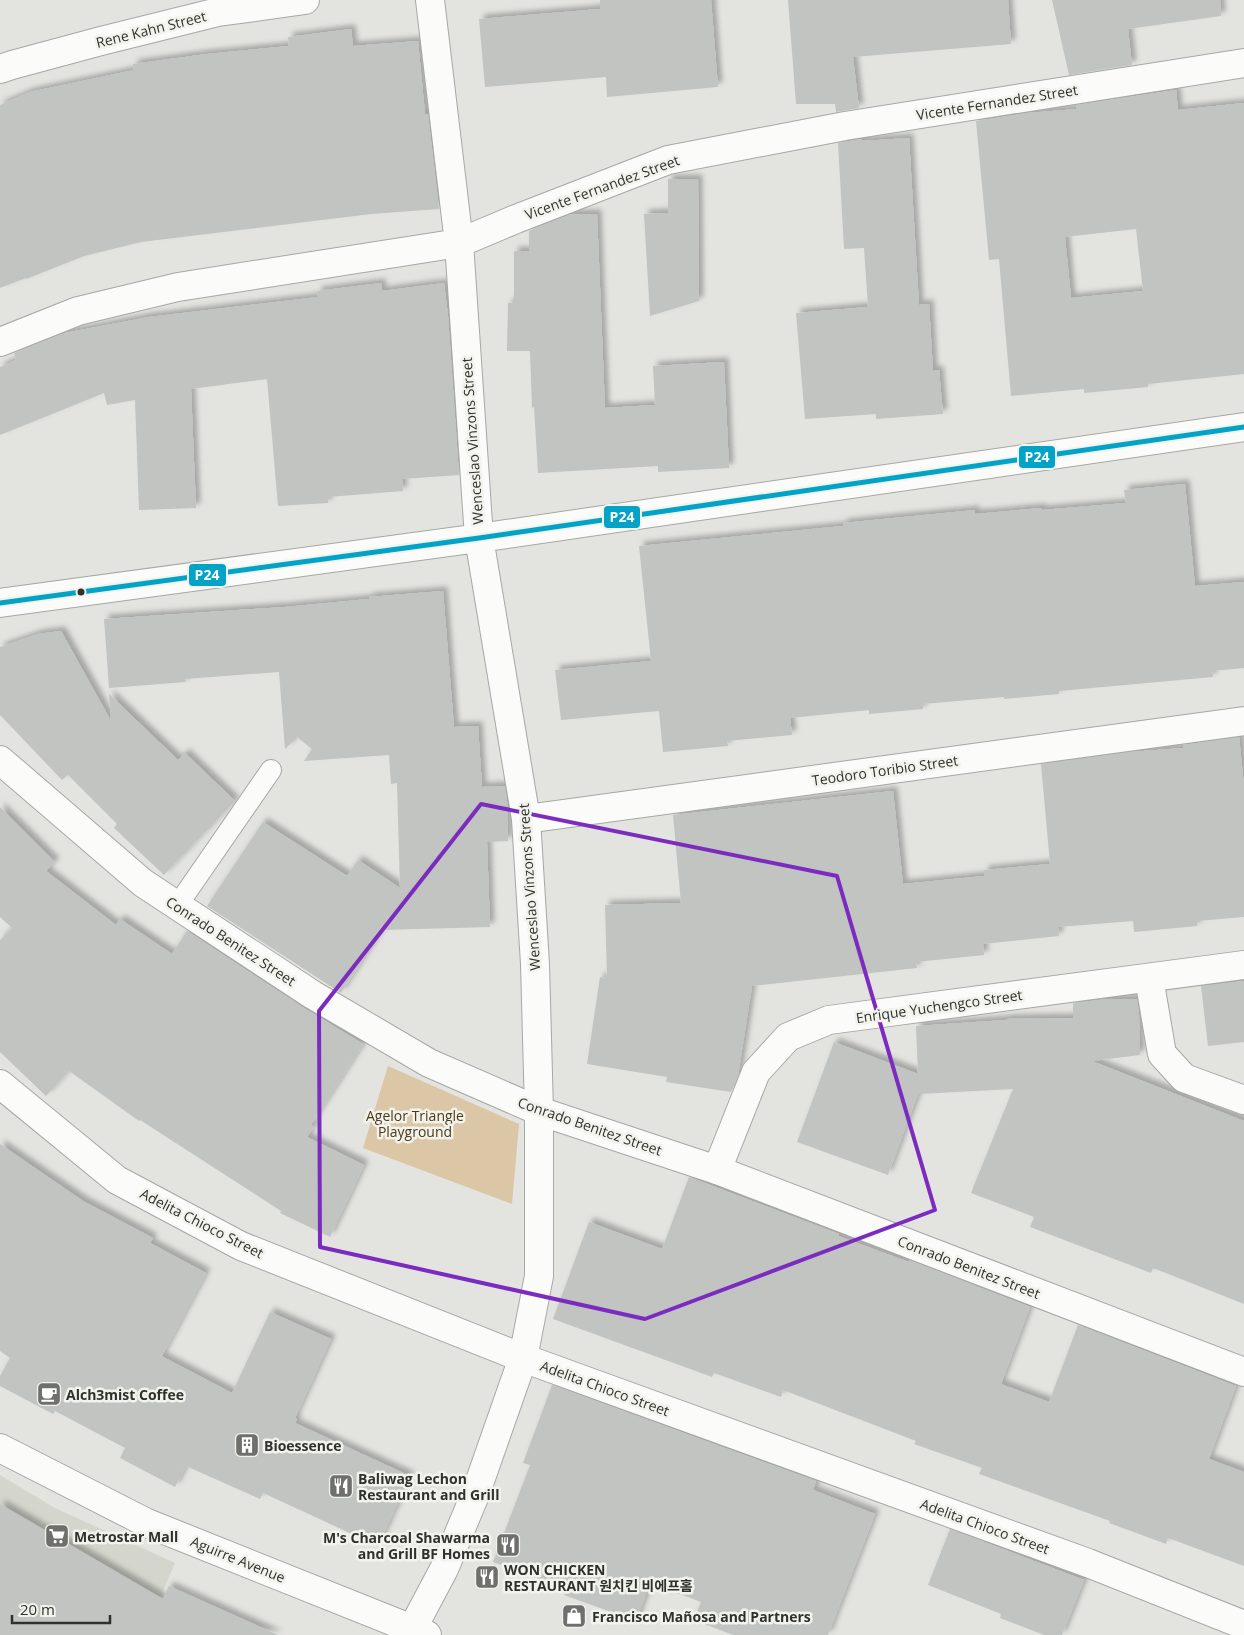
<svg xmlns="http://www.w3.org/2000/svg" width="1244" height="1635" font-family="'Open Sans','Noto Sans KR',sans-serif">
<style>
.built{fill:#d4d6cd}
.green{fill:#dbc6a6}
.building{fill:#c2c4c1;fill-rule:evenodd;filter:url(#shadow)}
.lines{fill:none;stroke-linecap:round;stroke-linejoin:round}
.lane-casing{stroke:#a6a8a4;stroke-width:22}
.street-casing{stroke:#a6a8a4;stroke-width:30}
.secondary-casing{stroke:#a6a8a4;stroke-width:30}
.lane{stroke:#fbfbfa;stroke-width:20}
.street{stroke:#fbfbfa;stroke-width:28}
.secondary{stroke:#fbfbfa;stroke-width:28}
.bus-1-casing{stroke:#f1f3ec;stroke-width:9}
.bus-1{stroke:#02a3c6;stroke-width:5}
.marked{fill:none;stroke:#7b2cbf;stroke-width:4;stroke-linejoin:round}
.bus-dot{fill:#30312e;stroke:#f1f3ec;stroke-width:2}
.labels{text-anchor:middle;dominant-baseline:central;stroke-width:5;stroke-linejoin:round;paint-order:stroke}
.street-label{font-size:14px;fill:#30312e;stroke:#f1f3ec}
.park-label{font-size:14px;fill:#4f3917;stroke:#f1f3ec}
.poi-label{font-size:14px;font-weight:bold;fill:#30312e;stroke:#f1f3ec;text-anchor:start}
.line-badge{stroke:#f1f3ec;stroke-width:2}
.badge-label{font-size:14px;text-anchor:middle;font-weight:bold;fill:#fff}
</style>
<defs>
<filter id="shadow"><feDropShadow dx="4.5" dy="-4.5" stdDeviation="2.5" flood-color="#0004"/></filter>
</defs>
<rect width="100%" height="100%" fill="#e3e4e0"/>
<!-- built -->
<path class="built" d="M0,1475L55,1508L175,1563L144,1635L0,1614Z"/>
<!-- green -->
<path class="green" d="M388,1066L519,1124L512,1204L363,1148Z"/>
<!-- building -->
<g class="building">
<path d="M600,0H711L718,87L607,97L606,77L485,87L479,19L600,9Z"/>
<path d="M788,0H1008L1011,44L853,57L859,108L836,112L835,104H796Z"/>
<path d="M1052,0H1220L1221,16L1128,29L1132,65L1069,75Z"/>
<path d="M351,29L353,46L418,41L425,114H428L439,209L371,214L141,242L84,256L26,279V278L0,288V105L30,92L134,70L133,64L207,54L289,46L288,37Z"/>
<path d="M1176,90L1178,110L1244,103V374L1148,384V387L1084,393V389L1011,396L999,259L989,260L976,121L1027,113L1077,109L1076,105ZM1136,229L1143,291L1071,298L1065,237Z"/>
<path d="M909,138L919,305L929,304L933,371L939,370L943,414L876,419V414L805,419L796,313L868,307L864,248L844,249L838,143L862,139V141Z"/>
<path d="M668,179H698L699,301L650,316L644,214L668,213Z"/>
<path d="M571,214H597L605,408L655,405L653,366L724,362L729,468L658,472V466L538,473L534,407L532,408L530,351H507L508,303H514V251H529V231Z"/>
<path d="M381,283L382,291L444,283L448,316L459,475L402,479L403,491L328,497V503L278,506L267,379L191,389L196,508L139,510L135,400L107,405L104,393L0,435V367L16,360L14,353L65,333L149,317L318,297L317,291Z"/>
<path d="M1185,484L1195,586L1244,582V668L1212,671L1213,677L1059,691V694L1004,699V697L923,704V709L869,714V710L790,718L792,735L727,741L728,746L663,752L659,711L561,720L555,670L651,661L639,546L843,526V523L975,510V514L1041,508L1042,510L1126,503L1124,490Z"/>
<path d="M443,591L454,727L478,726L482,787L505,786L507,801L508,841L487,842L490,927L382,930L341,993L207,906L263,822L347,876L358,860L400,888L397,783L391,784L389,755L304,761L312,749L297,737L285,749L279,672L185,679L186,682L109,688L104,619L285,607L369,599V597Z"/>
<path d="M61,631L111,721L109,694L178,760L185,753L235,801L164,875L114,828L117,824L68,775L62,780L0,715V647L38,634Z"/>
<path d="M1239,737L1244,786V917L1197,921V926L1134,932L1133,921L1058,927L1059,936L983,944L984,955L916,962L917,968L752,986L738,1076L731,1092L666,1082L667,1077L587,1064L600,977L607,978L605,905L681,903L673,815L893,791L903,884L984,876V870L1050,864L1041,764L1130,752L1184,748L1183,745Z"/>
<path d="M0,807L55,862L46,871L116,925L120,919L172,954L187,931L304,1008L363,1044L311,1125L314,1127L307,1137L364,1165L330,1237L280,1213L281,1211L140,1120L139,1121L69,1071L46,1096L0,1052V940L12,928L0,917Z"/>
<path d="M1244,981V1042L1208,1046L1201,986Z"/>
<path d="M1108,999H1137L1139,1014L1140,1055L1092,1061L1244,1121V1304L1153,1268L1151,1273L1030,1227L1034,1217L971,1193L1013,1089L919,1094V1091L888,1175L797,1142L834,1042L918,1074L916,1026L1006,1020V1019L1073,1018V1003Z"/>
<path d="M0,1144L83,1201L153,1238L150,1243L206,1273L162,1356L165,1358L232,1393L270,1312L331,1339L295,1418L297,1419L295,1423L410,1476L378,1546L263,1493L260,1499L186,1466L175,1487L120,1458L125,1448L55,1411L53,1414L0,1386V1376L10,1358L0,1351Z"/>
<path d="M689,1177L839,1234L838,1236L909,1262V1260L1030,1307L1001,1384L1049,1402L1078,1325L1236,1386L1209,1459L1244,1472V1566L1168,1538L1166,1544L1109,1523L1110,1521L979,1474L982,1468L914,1444L916,1441L783,1390L781,1397L714,1373L712,1377L553,1319L589,1222L662,1249Z"/>
<path d="M552,1385L816,1481L813,1490L875,1514L828,1635H733L694,1620L701,1602L650,1583L636,1621L564,1595L566,1589L493,1562L530,1465L523,1463Z"/>
<path d="M0,1504L163,1599L169,1586L278,1635H0Z"/>
<path d="M950,1529L1084,1580L1062,1635H1044L1000,1618L1001,1614L928,1585Z"/>
</g>
<g class="lines">
<defs>
<path id="lane" d="M177,906L271,770"/>
<g id="street">
<path d="M0,69L12,65L101,41L218,12L305,0"/>
<path d="M0,342L78,311L178,287L459,243L516,219L668,160L845,126L1244,63"/>
<path d="M0,760L143,883L313,995L429,1063L539,1111L717,1170L1244,1372"/>
<path d="M526,819L1244,721"/>
<path d="M1149,978L1162,1054L1184,1078L1244,1100"/>
<path d="M0,1084L117,1180L241,1246L523,1358L1088,1563L1244,1625"/>
<path d="M717,1170L756,1072L788,1037L829,1020L1244,965"/>
<path d="M409,1635L444,1569L475,1495L523,1358L539,1276V1111L535,964L526,819L479,538L459,243L430,0"/>
</g>
<g id="secondary">
<path d="M0,603L479,538L1244,427"/>
<path d="M0,1448L147,1523L427,1635"/>
</g>
</defs>
<!-- lane casing -->
<use href="#lane" class="lane-casing"/>
<!-- street casing -->
<use href="#street" class="street-casing"/>
<!-- secondary casing -->
<use href="#secondary" class="secondary-casing"/>
<!-- lane -->
<use href="#lane" class="lane"/>
<!-- street -->
<use href="#street" class="street"/>
<!-- secondary -->
<use href="#secondary" class="secondary"/>
<defs>
<path id="bus-1" d="M0,603L479,538L1244,427"/>
</defs>
<!-- bus-1 casing -->
<use href="#bus-1" class="bus-1-casing"/>
<!-- bus-1 -->
<use href="#bus-1" class="bus-1"/>
</g>
<!-- marked area -->
<path class="marked" d="M481,804L837,876L935,1210L645,1319L320,1247L319,1011Z"/>
<!-- icons -->
<defs>
<symbol id="cafe-square" viewBox="-11 -11 22 22"><rect x="-9" y="-9" width="18" height="18" rx="4" fill="#6f706c" stroke="#f1f3ec"/><path d="M-5.5-4.5H6V0H3Q3 3.5 0 3.5H-2.5Q-5.5 3.5-5.5 0ZM3-3.2v2h1.7v-2ZM-6 4.5H4V6H-6Z" fill="#fff"/></symbol>
<symbol id="building-square" viewBox="-11 -11 22 22"><rect x="-9" y="-9" width="18" height="18" rx="4" fill="#6f706c" stroke="#f1f3ec"/><path d="M-4-6H4V6H1V3H-1V6H-4ZM-2.5-4.3h1.7v1.8h-1.7ZM.8-4.3h1.7v1.8H.8ZM-2.5-1h1.7V.8h-1.7ZM.8-1h1.7V.8H.8Z" fill="#fff"/></symbol>
<symbol id="restaurant-square" viewBox="-11 -11 22 22"><rect x="-9" y="-9" width="18" height="18" rx="4" fill="#6f706c" stroke="#f1f3ec"/><path d="M-5-6h1v4h1v-4h1v4h1v-4h1v5L-1.5 .5V6h-2V.5L-5-1ZM5-6V6H3V1.5H1.5Q1.5-4 5-6Z" fill="#fff"/></symbol>
<symbol id="supermarket-square" viewBox="-11 -11 22 22"><rect x="-9" y="-9" width="18" height="18" rx="4" fill="#6f706c" stroke="#f1f3ec"/><path d="M-6-5.5h2.5l.6 2H6L4.5 2H-2.5L-4.4-4H-6ZM-1.5 3.2a1.3 1.3 0 1 0 .1 0ZM3 3.2a1.3 1.3 0 1 0 .1 0Z" fill="#fff"/></symbol>
<symbol id="shop-square" viewBox="-11 -11 22 22"><rect x="-9" y="-9" width="18" height="18" rx="4" fill="#6f706c" stroke="#f1f3ec"/><path d="M-5-2.5h2.3a2.7 3.5 0 0 1 5.4 0H5L5.5 6h-11ZM-1.5-2.5h3a1.5 2.3 0 0 0-3 0Z" fill="#fff"/></symbol>
</defs>
<g fill-rule="evenodd">
<use href="#cafe-square" x="35" y="1380" width="28" height="28"/>
<use href="#building-square" x="233" y="1431" width="28" height="28"/>
<use href="#restaurant-square" x="327" y="1472" width="28" height="28"/>
<use href="#supermarket-square" x="43" y="1522" width="28" height="28"/>
<use href="#restaurant-square" x="494" y="1531" width="28" height="28"/>
<use href="#restaurant-square" x="473" y="1563" width="28" height="28"/>
<use href="#shop-square" x="560" y="1602" width="28" height="28"/>
</g>
<!-- markers -->
<circle class="bus-dot" cx="81" cy="592" r="4.5"/>
<g class="labels">
<!-- street labels -->
<g class="street-label">
<text transform="translate(151 29) rotate(-14)">Rene Kahn Street</text>
<text transform="translate(997 102) rotate(-9)">Vicente Fernandez Street</text>
<text transform="translate(602 187) rotate(-20)">Vicente Fernandez Street</text>
<text transform="translate(472 441) rotate(-94)">Wenceslao Vinzons Street</text>
<text transform="translate(885 770) rotate(-8)">Teodoro Toribio Street</text>
<text transform="translate(529 887) rotate(-94)">Wenceslao Vinzons Street</text>
<text transform="translate(231 941) rotate(33)">Conrado Benitez Street</text>
<text transform="translate(939 1006) rotate(-8)">Enrique Yuchengco Street</text>
<text transform="translate(590 1126) rotate(19)">Conrado Benitez Street</text>
<text transform="translate(202 1223) rotate(27)">Adelita Chioco Street</text>
<text transform="translate(969 1267) rotate(21)">Conrado Benitez Street</text>
<text transform="translate(605 1388) rotate(20)">Adelita Chioco Street</text>
<text transform="translate(985 1526) rotate(20)">Adelita Chioco Street</text>
<text transform="translate(238 1559) rotate(22)">Aguirre Avenue</text>
</g>
<!-- park labels -->
<g class="park-label">
<text x="415" y="1115">Agelor Triangle<tspan x="415" dy="16">Playground</tspan></text>
</g>
<!-- poi labels -->
<g class="poi-label">
<text x="66" y="1394">Alch3mist Coffee</text>
<text x="264" y="1445">Bioessence</text>
<text x="358" y="1478">Baliwag Lechon<tspan x="358" dy="16">Restaurant and Grill</tspan></text>
<text x="74" y="1536">Metrostar Mall</text>
<text x="490" y="1537" text-anchor="end">M's Charcoal Shawarma<tspan x="490" dy="16">and Grill BF Homes</tspan></text>
<text x="504" y="1569">WON CHICKEN<tspan x="504" dy="16">RESTAURANT 원치킨 비에프홈</tspan></text>
<text x="592" y="1616">Francisco Mañosa and Partners</text>
</g>
</g>
<g class="line-badge">
<rect x="1018" y="445" width="38" height="24" rx="5" fill="#02a3c6"/>
<rect x="603" y="505" width="38" height="24" rx="5" fill="#02a3c6"/>
<rect x="188" y="563" width="39" height="24" rx="5" fill="#02a3c6"/>
</g>
<g class="badge-label">
<text x="1037" y="462">P24</text>
<text x="622" y="522">P24</text>
<text x="207" y="580">P24</text>
</g>
<!-- scale -->
<path d="M12 1615v8h98v-8" fill="none" stroke="#30312e" stroke-width="2.5"/>
<text x="20" y="1615" font-size="15" fill="#30312e" stroke="#f1f3ec" stroke-width="4" paint-order="stroke">20 m</text>
</svg>
